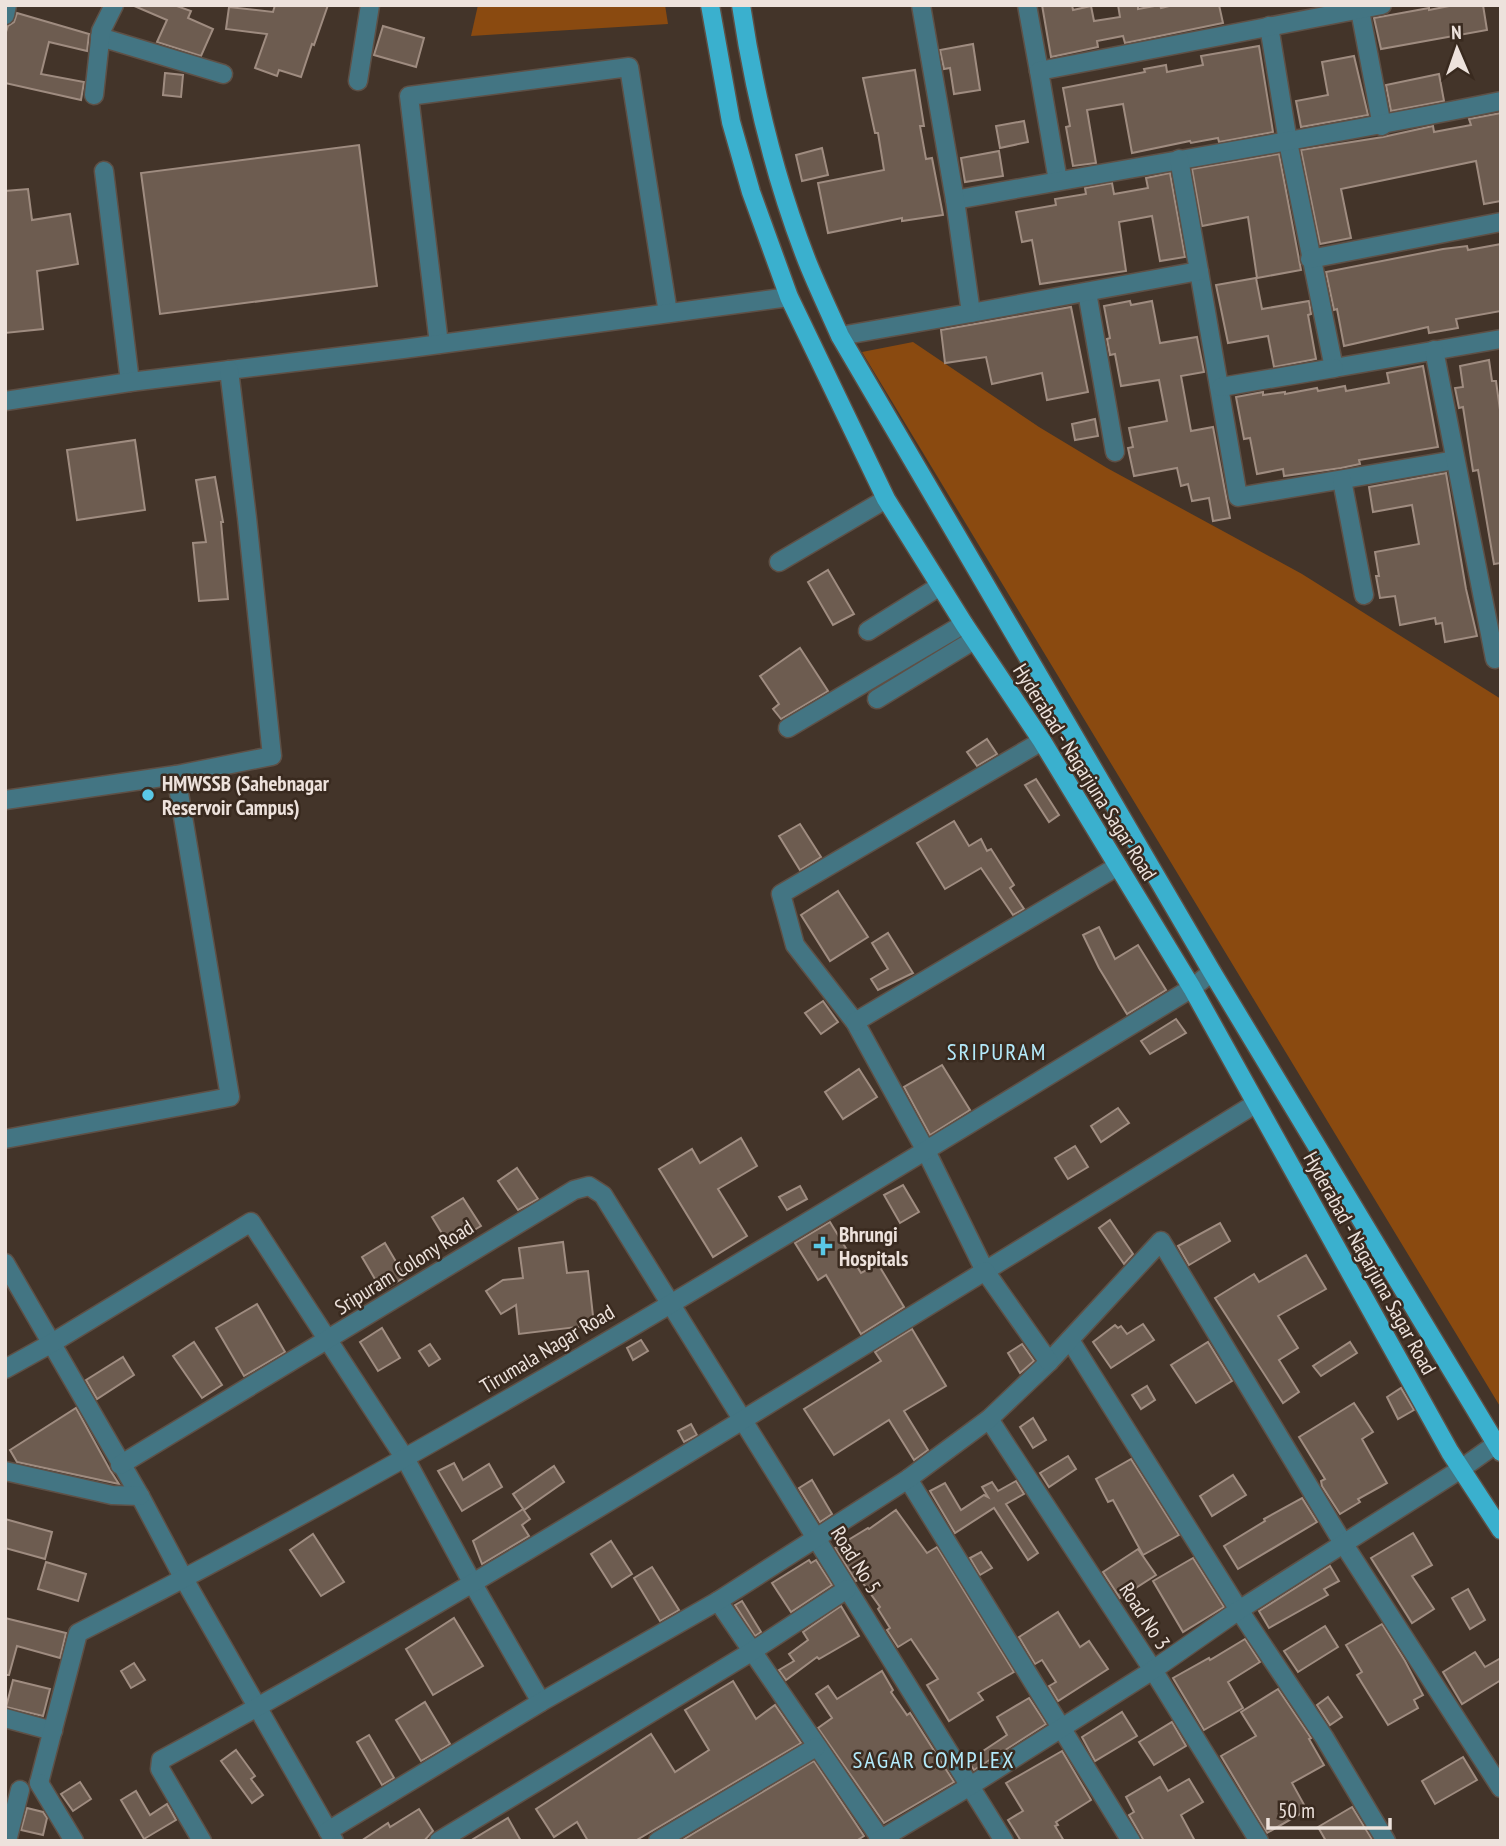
<svg xmlns="http://www.w3.org/2000/svg" width="1506" height="1846" font-family="'PT Sans Narrow',sans-serif">
<style>
.green{fill:#8a4a10}
.building{fill:#6d5c50;stroke:#9f8c80;stroke-width:2}
.lines{fill:none;stroke-linecap:round;stroke-linejoin:round}
.minor-casing{stroke:#5e5046;stroke-width:21}
.major-casing{stroke:#5e5046;stroke-width:21}
.minor{stroke:#437583;stroke-width:18}
.major{stroke:#3ab0ce;stroke-width:18}
.poi-dot{fill:#5ac8e6;stroke:#392a1f;stroke-width:2.5}
.labels{text-anchor:middle;dominant-baseline:central;stroke-width:5;stroke-linejoin:round;paint-order:stroke}
.street-label{font-size:21px;fill:#ede2dc;stroke:#392a1f}
.poi-label{font-size:21px;font-weight:bold;fill:#ede2dc;stroke:#392a1f;text-anchor:start}
.neighbourhood-label{font-size:23px;letter-spacing:2px;fill:#b3eafb;stroke:#392a1f}
</style>
<rect width="100%" height="100%" fill="#433429"/>
<!-- green -->
<g class="green">
<path d="M478,5H665L668,24L471,36Z"/>
<path d="M913,342L1039,427L1107,468L1302,574L1501,699V1408L862,352Z"/>
</g>
<!-- building -->
<g class="building">
<path d="M132,5H174L191,11L188,18L213,29L201,56L157,42L167,20Z"/>
<path d="M275,5H328L314,45L312,44L301,77L279,70L277,76L255,68L267,34L226,29L229,7L273,12Z"/>
<path d="M1042,5H1072L1073,10L1091,6L1094,21L1120,17L1118,5H1138V9L1160,5L1161,8L1173,5H1219L1223,23L1125,43L1123,36L1097,41L1098,47L1051,57Z"/>
<path d="M1454,5H1483L1487,30L1381,49L1374,18L1429,8V10Z"/>
<path d="M17,13L89,34L87,51L49,42L41,74L84,82L81,100L5,83V35L8,26L14,22Z"/>
<path d="M383,26L424,38L416,67L374,55Z"/>
<path d="M973,44L980,90L954,94L950,68L944,69L940,50Z"/>
<path d="M1259,46L1273,132L1219,142L1218,138L1191,143L1190,141L1132,153L1123,104L1087,110L1096,163L1073,166L1066,127L1070,126L1063,88L1145,72L1144,69L1166,65L1167,72L1203,65L1201,56Z"/>
<path d="M1354,56L1368,115L1301,127L1296,101L1328,95L1322,62Z"/>
<path d="M915,70L924,126H920L926,159L932,158L943,215L902,221V218L828,233L818,183L884,170L878,133H875L863,78Z"/>
<path d="M165,73L183,75L181,97L163,95Z"/>
<path d="M1439,74L1444,101L1391,111L1386,85Z"/>
<path d="M1501,113V201L1484,204L1476,161L1341,189L1351,238L1320,244L1301,150L1383,137L1433,126L1434,132L1471,125L1469,119Z"/>
<path d="M1024,121L1028,142L1000,148L996,126Z"/>
<path d="M359,145L377,286L160,314L141,173Z"/>
<path d="M822,148L828,175L802,181L796,155Z"/>
<path d="M999,151L1003,176L965,182L961,158Z"/>
<path d="M1279,154L1301,270L1257,278L1248,217L1202,226L1192,169Z"/>
<path d="M1170,173L1185,257L1160,261L1152,216L1119,222L1126,271L1040,284L1032,240L1022,242L1016,212L1056,205L1055,199L1086,194L1085,188L1112,183L1114,194L1148,188L1146,178Z"/>
<path d="M28,189L32,220L70,214L78,264L37,271L43,329L5,333V191Z"/>
<path d="M1501,244V311L1456,319L1458,328L1429,333L1428,327L1344,346L1337,309L1334,310L1326,272L1443,249L1467,246L1468,250Z"/>
<path d="M1256,278L1262,309L1309,301L1311,314L1308,315L1316,359L1274,367L1268,336L1228,343L1216,285Z"/>
<path d="M1130,301L1131,305L1152,301L1160,343L1197,337L1204,372L1181,376L1191,431L1213,427L1230,518L1213,521L1209,498L1192,501L1188,484L1181,486L1177,468L1134,476L1128,448L1133,447L1129,428L1167,421L1159,380L1121,386L1115,354L1110,355L1107,339L1110,338L1104,306Z"/>
<path d="M1071,307L1088,392L1047,400L1042,373L992,384L986,357L945,363L941,330Z"/>
<path d="M1489,360L1492,381H1496L1501,417V563L1494,564L1478,470L1473,471L1463,407L1459,408L1455,388L1463,387L1460,366Z"/>
<path d="M1423,366L1438,447L1359,460L1360,464L1341,468L1284,476L1283,469L1257,474L1250,438L1244,439L1236,397L1263,392V395L1285,392V394L1317,388L1318,391L1345,386L1346,391L1389,383L1387,373Z"/>
<path d="M1095,419L1098,436L1075,440L1072,424Z"/>
<path d="M135,440L145,510L77,520L67,450Z"/>
<path d="M1446,473L1466,589L1477,636L1445,642L1442,623L1436,624L1435,618L1400,625L1395,596L1380,598L1376,576H1379L1375,552L1419,544L1412,505L1373,512L1369,487Z"/>
<path d="M215,477L223,522H221L228,599L199,601L193,543L206,542L196,480Z"/>
<path d="M828,570L854,614L833,625L808,582Z"/>
<path d="M800,648L828,691L781,719L773,709L779,704L760,676Z"/>
<path d="M987,739L997,754L977,766L967,752Z"/>
<path d="M1036,779L1059,815L1049,822L1025,785Z"/>
<path d="M954,821L969,846L981,839L987,851L991,849L1014,885L1010,888L1024,909L1013,915L981,868L945,889L917,843Z"/>
<path d="M800,824L821,857L800,870L779,836Z"/>
<path d="M838,891L868,937L830,961L801,915Z"/>
<path d="M1099,927L1115,959L1138,945L1166,990L1127,1014L1099,968L1083,935Z"/>
<path d="M888,933L913,973L878,990L871,979L888,969L872,943Z"/>
<path d="M823,1001L838,1022L821,1034L805,1013Z"/>
<path d="M1176,1019L1186,1033L1150,1054L1141,1041Z"/>
<path d="M942,1065L970,1110L930,1135L904,1087Z"/>
<path d="M859,1069L877,1097L843,1119L825,1092Z"/>
<path d="M1118,1108L1129,1123L1101,1142L1091,1126Z"/>
<path d="M741,1138L757,1166L718,1189L747,1236L713,1257L659,1169L692,1149L700,1163Z"/>
<path d="M1075,1146L1088,1167L1068,1179L1055,1158Z"/>
<path d="M517,1168L538,1199L518,1210L498,1181Z"/>
<path d="M903,1185L919,1212L900,1223L884,1195Z"/>
<path d="M800,1186L807,1199L787,1210L779,1197Z"/>
<path d="M463,1198L481,1226L449,1245L432,1217Z"/>
<path d="M1110,1220L1133,1254L1124,1264L1099,1228Z"/>
<path d="M830,1222L861,1273L878,1264L904,1307L861,1334L826,1275L818,1280L795,1243Z"/>
<path d="M1220,1223L1230,1241L1189,1265L1178,1246Z"/>
<path d="M563,1242L567,1273L588,1271L594,1325L519,1334L516,1305L501,1314L486,1291L503,1280L523,1278L519,1248Z"/>
<path d="M385,1243L405,1277L382,1291L362,1257Z"/>
<path d="M1306,1255L1326,1289L1278,1316L1298,1348L1279,1360L1299,1392L1283,1403L1215,1298L1254,1274L1259,1282Z"/>
<path d="M257,1304L285,1352L244,1376L216,1328Z"/>
<path d="M1143,1324L1154,1340L1111,1368L1093,1342L1115,1325L1118,1328L1121,1326L1127,1334Z"/>
<path d="M382,1328L400,1358L378,1371L360,1342Z"/>
<path d="M912,1329L946,1386L904,1411L928,1450L914,1460L889,1420L834,1455L804,1409L881,1361L875,1352Z"/>
<path d="M641,1340L648,1351L633,1360L627,1348Z"/>
<path d="M194,1342L222,1385L202,1398L173,1356Z"/>
<path d="M1208,1342L1232,1381L1196,1403L1171,1365Z"/>
<path d="M1350,1342L1357,1353L1321,1376L1313,1366Z"/>
<path d="M430,1344L440,1359L429,1366L419,1351Z"/>
<path d="M1022,1344L1034,1361L1020,1373L1008,1353Z"/>
<path d="M123,1357L134,1375L97,1399L86,1380Z"/>
<path d="M1147,1386L1155,1400L1141,1409L1132,1395Z"/>
<path d="M1401,1388L1414,1410L1398,1419L1387,1397Z"/>
<path d="M1354,1403L1373,1432L1362,1439L1387,1483L1358,1499L1360,1502L1340,1514L1322,1486L1321,1481L1325,1479L1299,1437Z"/>
<path d="M76,1408L110,1470L119,1484L17,1462L10,1450Z"/>
<path d="M1033,1418L1046,1440L1033,1448L1020,1427Z"/>
<path d="M691,1424L697,1435L684,1442L678,1431Z"/>
<path d="M1068,1456L1076,1469L1049,1487L1040,1473Z"/>
<path d="M1131,1459L1179,1535L1143,1555L1113,1500L1108,1502L1096,1479Z"/>
<path d="M454,1463L463,1480L489,1464L502,1487L462,1511L438,1471Z"/>
<path d="M554,1466L564,1482L524,1510L513,1494Z"/>
<path d="M1233,1475L1246,1495L1212,1516L1200,1496Z"/>
<path d="M812,1480L832,1514L820,1522L799,1488Z"/>
<path d="M1016,1481L1024,1494L1006,1504L1038,1553L1028,1560L994,1508L955,1533L930,1491L945,1483L961,1510L984,1495L988,1497L982,1487L992,1482L998,1491Z"/>
<path d="M1302,1498L1317,1522L1238,1569L1224,1546L1265,1521L1264,1519Z"/>
<path d="M523,1509L530,1519L522,1525L529,1536L482,1564L473,1541Z"/>
<path d="M896,1510L927,1553L937,1547L1014,1672L978,1693L983,1700L949,1721L927,1685L938,1679L911,1639L898,1647L887,1630L890,1628L878,1609L880,1607L860,1579L856,1581L835,1548L868,1528L869,1529Z"/>
<path d="M5,1519L52,1532L45,1559L5,1548Z"/>
<path d="M1413,1533L1432,1565L1412,1576L1434,1609L1412,1623L1371,1558Z"/>
<path d="M313,1534L344,1582L321,1596L290,1550Z"/>
<path d="M611,1541L632,1574L612,1587L591,1554Z"/>
<path d="M1138,1549L1156,1575L1120,1598L1103,1572Z"/>
<path d="M981,1552L992,1568L980,1575L970,1558Z"/>
<path d="M1193,1558L1224,1607L1183,1632L1153,1581Z"/>
<path d="M809,1560L811,1563L816,1560L832,1585L791,1612L772,1583Z"/>
<path d="M46,1562L86,1574L78,1601L38,1589Z"/>
<path d="M1330,1566L1339,1581L1324,1589L1328,1595L1269,1628L1259,1611Z"/>
<path d="M652,1567L679,1610L660,1621L634,1578Z"/>
<path d="M1468,1589L1485,1620L1470,1629L1452,1598Z"/>
<path d="M742,1601L761,1632L755,1636L735,1605Z"/>
<path d="M841,1606L859,1636L819,1659L817,1657L786,1680L779,1670L794,1661L789,1654L808,1640L803,1632Z"/>
<path d="M1058,1612L1080,1647L1089,1641L1108,1669L1058,1701L1049,1686L1056,1682L1042,1660L1035,1664L1019,1637Z"/>
<path d="M5,1618L66,1633L60,1658L17,1646L9,1675H5Z"/>
<path d="M454,1618L483,1666L433,1695L406,1649Z"/>
<path d="M1382,1624L1405,1661L1423,1695L1414,1700L1418,1708L1388,1725L1357,1675L1362,1672L1346,1645Z"/>
<path d="M1325,1626L1338,1647L1298,1672L1284,1651Z"/>
<path d="M1245,1639L1260,1662L1228,1682L1243,1708L1204,1730L1173,1678L1209,1658L1210,1660Z"/>
<path d="M1475,1652L1485,1667L1501,1658V1680L1462,1704L1443,1672Z"/>
<path d="M134,1663L145,1680L131,1688L121,1671Z"/>
<path d="M882,1671L893,1690L891,1692L907,1715L910,1713L954,1782L884,1823L818,1728L832,1718L816,1694L828,1686L837,1699Z"/>
<path d="M13,1680L50,1689L43,1716L6,1707Z"/>
<path d="M733,1681L756,1719L775,1705L801,1743L635,1841H588L577,1822L554,1837L536,1809L651,1734L675,1772L709,1750L685,1710Z"/>
<path d="M1278,1689L1311,1738L1309,1739L1324,1765L1292,1783L1307,1810L1267,1833L1221,1756L1256,1736L1241,1712Z"/>
<path d="M1328,1697L1342,1717L1330,1725L1317,1705Z"/>
<path d="M1029,1698L1046,1724L974,1770L968,1761L1007,1735L997,1717Z"/>
<path d="M425,1702L450,1744L421,1761L396,1720Z"/>
<path d="M1122,1712L1137,1736L1095,1761L1082,1737Z"/>
<path d="M1172,1722L1186,1746L1154,1765L1139,1742Z"/>
<path d="M369,1735L394,1778L382,1785L357,1742Z"/>
<path d="M236,1750L255,1776L251,1779L263,1795L252,1803L221,1761Z"/>
<path d="M1062,1751L1091,1800L1056,1822L1058,1825L1055,1826L1064,1841H1021L1008,1820L1023,1811L1006,1783Z"/>
<path d="M1463,1757L1477,1780L1435,1804L1422,1781Z"/>
<path d="M814,1761L864,1836L856,1841H681Z"/>
<path d="M1160,1777L1168,1791L1189,1779L1203,1802L1181,1815L1195,1841H1144L1129,1815L1134,1812L1126,1797Z"/>
<path d="M80,1782L91,1799L73,1811L61,1794Z"/>
<path d="M136,1791L150,1815L167,1804L176,1820L144,1839L121,1800Z"/>
<path d="M1352,1807L1373,1841H1326L1318,1827Z"/>
<path d="M27,1808L43,1812L47,1818L43,1835L21,1830Z"/>
<path d="M419,1809L433,1831L424,1841H361L388,1823L390,1827Z"/>
<path d="M508,1818L521,1841H470Z"/>
</g>
<g class="lines">
<defs>
<g id="minor">
<path d="M1027,5L1039,71"/>
<path d="M1359,5L1382,126"/>
<path d="M5,15L7,5"/>
<path d="M1269,26L1288,142L1334,368L1501,339"/>
<path d="M100,37L223,74"/>
<path d="M358,81L370,5"/>
<path d="M94,95L101,31L114,5"/>
<path d="M104,171L130,382"/>
<path d="M1058,181L1039,71L1382,5"/>
<path d="M955,200C1137,166 1320,138 1501,101"/>
<path d="M1310,259L1501,222"/>
<path d="M1199,271L1238,497L1455,460"/>
<path d="M1087,292L1115,452"/>
<path d="M971,313L1199,271L1179,159"/>
<path d="M840,336L971,313L955,200L921,5"/>
<path d="M439,344L409,96L629,67L668,313"/>
<path d="M1434,350L1495,659"/>
<path d="M1221,387L1334,368"/>
<path d="M5,401L130,382L403,349L789,297"/>
<path d="M1342,480L1364,595"/>
<path d="M779,562L886,499"/>
<path d="M868,631L940,586"/>
<path d="M877,699L974,640"/>
<path d="M788,728L964,624"/>
<path d="M1042,741L781,894L795,945L855,1022L926,1151L985,1271L1255,1104"/>
<path d="M5,800L176,775"/>
<path d="M855,1022L1118,866"/>
<path d="M5,1139L230,1097L176,775L272,756L247,518L229,370"/>
<path d="M5,1263L140,1496L184,1579L334,1841"/>
<path d="M1070,1340L1239,1610L1324,1737L1386,1841"/>
<path d="M5,1369L52,1343L251,1222L406,1460L473,1584L541,1702"/>
<path d="M989,1419L1153,1670L1259,1841"/>
<path d="M120,1465L574,1190L589,1186L603,1195L1004,1841"/>
<path d="M5,1471L112,1495L140,1496"/>
<path d="M908,1479L1131,1841"/>
<path d="M718,1601L882,1841"/>
<path d="M5,1718L53,1731"/>
<path d="M39,1783L78,1633C461,1439 826,1211 1192,988L1212,972"/>
<path d="M39,1783L74,1841"/>
<path d="M328,1831L541,1702L718,1601L908,1479L989,1419L1049,1362L1161,1241L1343,1543L1501,1788"/>
<path d="M7,1841L20,1790"/>
<path d="M202,1841L160,1769L161,1760C442,1608 713,1438 985,1271L1049,1362"/>
<path d="M439,1841L751,1652L847,1589"/>
<path d="M658,1841L816,1747"/>
<path d="M878,1841L970,1786L1153,1670L1239,1610L1461,1469L1496,1444"/>
</g>
<g id="major">
<path d="M710,5L731,122L751,192L789,297L886,499L964,624L1042,741L1192,988L1450,1452L1501,1530"/>
<path d="M741,5C754,92 775,179 807,261C817,286 829,311 840,336L1212,972L1501,1452"/>
</g>
</defs>
<!-- minor casing -->
<use href="#minor" class="minor-casing"/>
<!-- major casing -->
<use href="#major" class="major-casing"/>
<!-- minor -->
<use href="#minor" class="minor"/>
<!-- major -->
<use href="#major" class="major"/>
</g>
<!-- markers -->
<g class="poi-dot">
<circle cx="148" cy="795" r="7"/>
<path d="M819.5 1235.5h7v7h7v7h-7v7h-7v-7h-7v-7h7z"/>
</g>
<g class="labels">
<!-- street labels -->
<g class="street-label">
<text transform="translate(1085 772) rotate(58)">Hyderabad - Nagarjuna Sagar Road</text>
<text transform="translate(1370 1263) rotate(61)">Hyderabad - Nagarjuna Sagar Road</text>
<text transform="translate(404 1267) rotate(-32)">Sripuram Colony Road</text>
<text transform="translate(547 1349) rotate(-31)">Tirumala Nagar Road</text>
<text transform="translate(856 1560) rotate(58)">Road No 5</text>
<text transform="translate(1145 1616) rotate(57)">Road No 3</text>
</g>
<!-- poi labels -->
<g class="poi-label">
<text x="162" y="783">HMWSSB (Sahebnagar<tspan x="162" dy="24">Reservoir Campus)</tspan></text>
<text x="839" y="1234">Bhrungi<tspan x="839" dy="24">Hospitals</tspan></text>
</g>
<!-- neighbourhood labels -->
<g class="neighbourhood-label">
<text x="997" y="1051">SRIPURAM</text>
<text x="934" y="1759">SAGAR COMPLEX</text>
</g>
</g>
<!-- border -->
<rect width="1506" height="1846" fill="none" stroke="#ede2dc" stroke-width="14"/>
<!-- north arrow -->
<g transform="translate(1457 49) rotate(358)" stroke="#392a1f" stroke-width="5" paint-order="stroke">
<path d="M0-5L12 26L0 18L-12 26Z" fill="#ede2dc"/>
<text y="-10" font-size="19" font-weight="bold" text-anchor="middle" fill="#ede2dc">N</text>
</g>
<!-- scale -->
<path d="M1268 1818v10h122v-10" fill="none" stroke="#ede2dc" stroke-width="3.5"/>
<text x="1278" y="1818" font-size="21" fill="#ede2dc" stroke="#392a1f" stroke-width="5" paint-order="stroke">50 m</text>
</svg>
